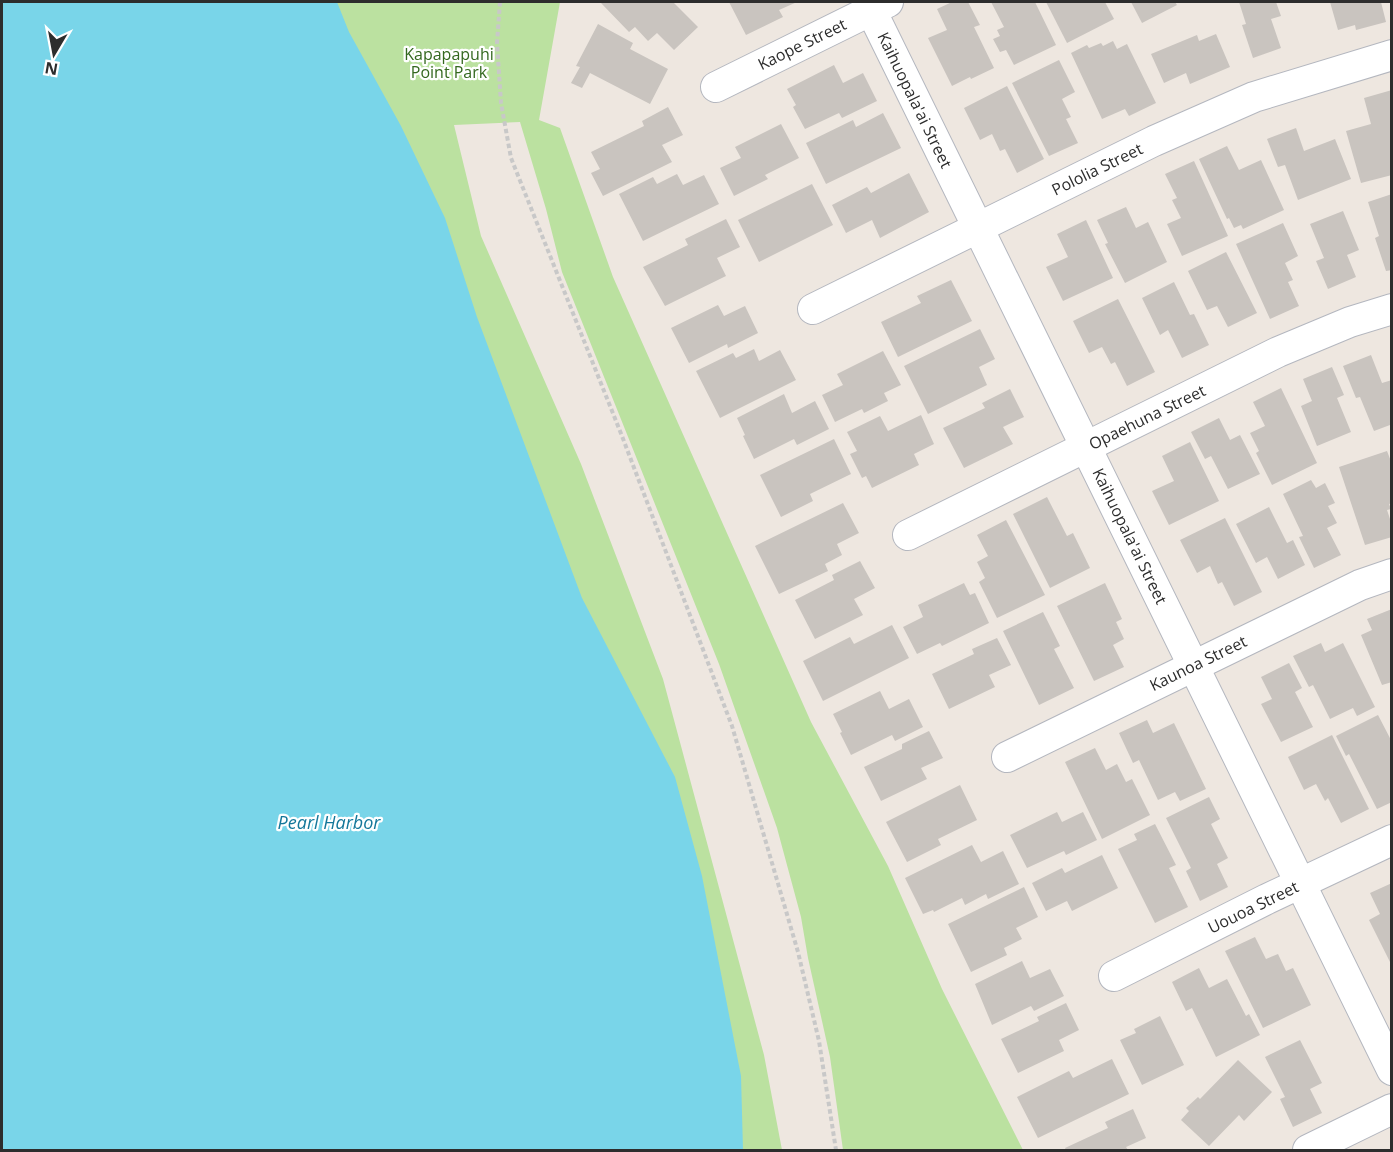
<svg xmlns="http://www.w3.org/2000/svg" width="1393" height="1152" font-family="'Open Sans',sans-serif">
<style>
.green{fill:#bbe1a0}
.water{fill:#79d5e9}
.building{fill:#c9c4bf}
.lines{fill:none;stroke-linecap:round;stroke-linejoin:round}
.street-casing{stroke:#b4b7bf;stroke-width:32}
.path{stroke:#c8c8c8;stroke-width:4;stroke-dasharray:4.5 3;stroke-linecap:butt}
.street{stroke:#fff;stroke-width:30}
.labels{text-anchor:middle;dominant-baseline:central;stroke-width:4.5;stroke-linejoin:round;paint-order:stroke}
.street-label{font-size:16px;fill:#2d2d2d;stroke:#fff}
.park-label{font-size:16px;fill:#34681f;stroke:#fff}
.water-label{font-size:18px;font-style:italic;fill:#14779a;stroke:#fff}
</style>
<rect width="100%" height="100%" fill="#eee7e0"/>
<!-- green -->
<path class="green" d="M259,2H560L539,120L560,128L613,277L811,722L888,866L942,989L1023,1150H843L830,1057L808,958L801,917L777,828L719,664L562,272L546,209L520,122L454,125L481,236L581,464L663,679L764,1055L782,1150H684Z"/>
<!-- water -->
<path class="water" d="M2,2H337L349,32L401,126L445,218L477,317L582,598L675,777L702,876L741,1076L743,1150H2Z"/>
<!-- building -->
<g class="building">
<path d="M602,2H673L698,27L674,50L657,33L648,41L635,27L629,32L601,3Z"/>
<path d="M729,2H797L779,10L783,17L746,35Z"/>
<path d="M952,2H968L980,25L974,27L994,68L971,79L970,77L952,86L928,38L947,30L937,9Z"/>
<path d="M991,2H1035L1056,45L1014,65L1006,50L1000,52L993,39L1000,36L997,30L1004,27Z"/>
<path d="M1046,2H1105L1114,19L1067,43Z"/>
<path d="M1131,2H1175L1177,5L1142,23Z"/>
<path d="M1239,2H1276L1281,16L1271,19L1281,48L1253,58L1242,25L1246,24Z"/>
<path d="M1330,2H1381L1386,22L1356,30L1355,25L1338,30Z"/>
<path d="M598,24L633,43L630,49L668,69L650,104L590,73L582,88L571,83L580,67L576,66Z"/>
<path d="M1216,34L1230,67L1190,84L1186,73L1164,83L1151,54L1197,35L1199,41Z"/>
<path d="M1113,41L1117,49L1127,44L1156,103L1129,116L1125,109L1102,119L1071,53L1087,45L1089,48L1101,43L1103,46Z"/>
<path d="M1059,60L1075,92L1062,99L1071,117L1066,119L1078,143L1049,156L1012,83Z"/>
<path d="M834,65L843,83L863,73L877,101L842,118L839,113L805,129L793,107L796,105L787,89Z"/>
<path d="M1007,86L1044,159L1017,173L1005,149L1000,151L992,134L980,140L964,108Z"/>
<path d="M1392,90V175L1361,183L1346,131L1371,124L1364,98Z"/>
<path d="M668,107L683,135L662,145L672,162L603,196L591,173L600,169L591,152L644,126L642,121Z"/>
<path d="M883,113L901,148L826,184L806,143L853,120L856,127Z"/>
<path d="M781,124L799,158L765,175L768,179L734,196L720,168L741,158L735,147Z"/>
<path d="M1296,128L1304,151L1335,139L1351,179L1298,200L1285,165L1278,167L1267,139Z"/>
<path d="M1227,146L1239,170L1261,160L1284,210L1243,229L1241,225L1234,228L1229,218L1227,219L1199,159Z"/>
<path d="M1194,161L1228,236L1182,256L1167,224L1181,218L1172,200L1177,198L1165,174Z"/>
<path d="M909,173L929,212L880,238L872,220L846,233L832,205L867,187L871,193Z"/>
<path d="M677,174L683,185L704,175L719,204L643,241L619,194L653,177L657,184Z"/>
<path d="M812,184L833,225L759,262L738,220Z"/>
<path d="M1392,194V270L1386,271L1375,238L1379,236L1368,202Z"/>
<path d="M1126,207L1136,228L1148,222L1167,262L1125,283L1105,244L1108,243L1097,220Z"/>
<path d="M1343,211L1359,250L1347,255L1356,277L1328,289L1316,261L1324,258L1310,224Z"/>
<path d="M726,219L740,247L717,258L726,276L665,306L643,267L688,245L685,239Z"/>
<path d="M1086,220L1113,278L1063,301L1046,267L1068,257L1057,234Z"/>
<path d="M1283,223L1298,256L1285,263L1293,280L1288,282L1299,306L1270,319L1236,244Z"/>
<path d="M1226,252L1257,313L1228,327L1217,306L1207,310L1188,271Z"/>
<path d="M951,280L972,321L898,357L881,322L921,303L917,296Z"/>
<path d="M1174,282L1190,315L1194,314L1209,345L1182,358L1168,330L1160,335L1142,298Z"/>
<path d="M1118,299L1155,372L1127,386L1115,362L1111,364L1102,347L1089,353L1073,321Z"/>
<path d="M718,305L724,316L745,306L758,333L728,348L727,344L689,363L671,328Z"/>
<path d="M980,329L995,359L979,367L987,385L928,414L904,366Z"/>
<path d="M754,349L759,361L780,350L796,380L720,418L696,371L733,353L736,358Z"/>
<path d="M883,351L901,385L884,393L888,401L864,413L862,409L835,422L822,395L843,385L837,374Z"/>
<path d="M1371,355L1382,383L1392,380V429L1390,425L1374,431L1360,397L1356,398L1343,366Z"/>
<path d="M1332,367L1344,395L1337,398L1351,432L1317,446L1301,406L1312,401L1303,379Z"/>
<path d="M1281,388L1317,463L1272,485L1256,453L1259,451L1250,433L1265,426L1253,402Z"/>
<path d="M1010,389L1024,417L1003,427L1013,444L964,468L943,428L985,408L982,403Z"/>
<path d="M784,394L792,413L815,401L829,429L797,445L794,439L754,459L743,436L745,435L737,418Z"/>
<path d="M921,415L934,444L914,454L919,465L872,488L866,476L862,478L850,454L857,451L847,432L880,416L888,431Z"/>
<path d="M1219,418L1230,440L1240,435L1260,474L1228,489L1211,456L1205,459L1191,432Z"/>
<path d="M834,439L851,474L810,494L813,501L781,517L760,475Z"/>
<path d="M1190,442L1219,501L1169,525L1152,491L1174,481L1162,456Z"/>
<path d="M1387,451L1392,464V503L1389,504L1391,509L1387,510L1392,525V537L1365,545L1339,467Z"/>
<path d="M1311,480L1316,488L1325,483L1335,503L1328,506L1337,523L1327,528L1341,555L1314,568L1299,537L1303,536L1283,494Z"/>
<path d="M1047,497L1067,536L1073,533L1090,568L1050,588L1013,514Z"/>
<path d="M843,503L859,533L837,544L842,555L825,564L828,571L779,594L755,546Z"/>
<path d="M1269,507L1287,543L1293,540L1305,565L1278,579L1267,557L1256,563L1236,524Z"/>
<path d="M1225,518L1262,592L1234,606L1222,582L1218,584L1210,566L1197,573L1180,540Z"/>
<path d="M1006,520L1045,595L997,618L979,582L985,578L977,562L988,556L977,535Z"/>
<path d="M860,561L875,588L854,599L863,615L815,639L795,600L834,580L832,575Z"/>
<path d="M964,583L970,595L975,593L989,623L942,646L940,643L917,654L903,627L923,617L918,605Z"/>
<path d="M1105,583L1122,619L1116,622L1124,639L1113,645L1124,667L1094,681L1057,606Z"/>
<path d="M1392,609V682L1382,685L1361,635L1372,630L1367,619Z"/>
<path d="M1043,612L1060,646L1054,649L1074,688L1039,705L1003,631Z"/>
<path d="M892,625L909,658L823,701L803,661L850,637L854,644Z"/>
<path d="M997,638L1011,665L989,675L995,687L949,709L932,674L974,654L972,649Z"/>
<path d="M1321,643L1325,652L1343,643L1375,707L1357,716L1353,708L1330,719L1313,685L1309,687L1293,656Z"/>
<path d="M1289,663L1302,688L1295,692L1313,727L1281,742L1261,704L1272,699L1261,677Z"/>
<path d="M880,691L889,709L909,699L923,727L895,741L892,735L851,755L840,733L842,732L833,714Z"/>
<path d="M1378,715L1392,742V802L1377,809L1349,754L1346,756L1336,736Z"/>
<path d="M1147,720L1153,733L1174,723L1206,789L1180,801L1175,792L1158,800L1139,760L1133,763L1119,733Z"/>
<path d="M929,731L943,758L921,768L927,779L881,801L864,767L902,749V744Z"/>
<path d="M1332,735L1369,809L1341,823L1328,798L1325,801L1316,784L1304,790L1288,757Z"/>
<path d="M1095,748L1106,770L1117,764L1126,782L1132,779L1150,815L1102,839L1065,762Z"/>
<path d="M960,785L977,820L938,839L941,845L907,862L886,822Z"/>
<path d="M1209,797L1220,819L1211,824L1228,858L1217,864L1228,887L1200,901L1186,871L1191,868L1166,818Z"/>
<path d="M1057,812L1062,822L1083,812L1097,840L1066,855L1064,851L1027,868L1010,835Z"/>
<path d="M1155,824L1176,865L1169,868L1188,907L1155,923L1118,849L1137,840L1134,834Z"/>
<path d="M972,845L981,862L1003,851L1019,884L988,899L986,894L965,905L962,898L934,912L933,910L923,914L905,878Z"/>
<path d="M1102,855L1118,888L1072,911L1067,901L1046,911L1032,883L1062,868L1065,873Z"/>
<path d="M1392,883V962H1390L1369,920L1380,914L1370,893Z"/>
<path d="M1024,887L1038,917L1016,928L1022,939L1004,948L1007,955L971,972L948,924Z"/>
<path d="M1255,937L1266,959L1278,954L1286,971L1293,968L1311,1005L1263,1028L1225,951Z"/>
<path d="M1022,961L1030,978L1050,969L1064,996L1034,1011L1031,1006L992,1025L975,984Z"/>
<path d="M1199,968L1209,988L1227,979L1246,1016L1249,1014L1260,1035L1216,1057L1192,1008L1186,1011L1172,982Z"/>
<path d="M1066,1003L1079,1030L1059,1040L1064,1051L1018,1073L1001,1039L1039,1021L1037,1017Z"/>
<path d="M1160,1016L1184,1065L1142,1085L1120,1040L1136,1033L1134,1029Z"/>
<path d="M1300,1040L1322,1083L1310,1089L1322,1113L1293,1127L1280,1099L1285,1097L1265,1057Z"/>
<path d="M1112,1059L1129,1094L1038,1138L1017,1097L1069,1071L1073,1078Z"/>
<path d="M1238,1060L1272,1092L1244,1121L1239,1115L1209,1146L1181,1120L1189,1111L1186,1108L1198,1097L1200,1099Z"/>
<path d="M1133,1109L1146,1138L1126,1147L1128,1150H1066L1065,1148L1108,1128L1105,1122Z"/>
</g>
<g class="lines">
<defs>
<g id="street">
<path d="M867,2L1392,1070"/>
<path d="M716,87L888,2"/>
<path d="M813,309L1154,141L1254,97L1392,55"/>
<path d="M908,535L1278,352L1350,322L1392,309"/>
<path d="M1007,757L1360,585L1392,574"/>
<path d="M1114,976L1267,899L1392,840"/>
<path d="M1308,1150L1392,1109"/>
</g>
</defs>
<!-- street casing -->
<use href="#street" class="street-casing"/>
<!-- path -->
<path class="path" d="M500,2L497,43L501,103L511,158L622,436L732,726L798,952L819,1041L836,1150"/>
<!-- street -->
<use href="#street" class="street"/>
</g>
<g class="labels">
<!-- street labels -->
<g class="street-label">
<text transform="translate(802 44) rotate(-26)">Kaope Street</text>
<text transform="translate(915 100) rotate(64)">Kaihuopala'ai Street</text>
<text transform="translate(1097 169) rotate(-26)">Pololia Street</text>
<text transform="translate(1147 417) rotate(-26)">Opaehuna Street</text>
<text transform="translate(1130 536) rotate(64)">Kaihuopala'ai Street</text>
<text transform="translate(1198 663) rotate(-26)">Kaunoa Street</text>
<text transform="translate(1253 907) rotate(-26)">Uouoa Street</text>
</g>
<!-- park labels -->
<g class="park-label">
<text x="449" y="54">Kapapapuhi<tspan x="449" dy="18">Point Park</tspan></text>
</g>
<!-- water labels -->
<g class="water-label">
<text x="329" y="822">Pearl Harbor</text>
</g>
</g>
<!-- border -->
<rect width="1393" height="1152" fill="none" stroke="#2d2d2d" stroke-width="6"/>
<!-- north arrow -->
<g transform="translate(54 54) rotate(190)" stroke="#ffffff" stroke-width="4.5" paint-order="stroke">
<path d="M0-4.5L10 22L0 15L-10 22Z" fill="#2d2d2d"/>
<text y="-9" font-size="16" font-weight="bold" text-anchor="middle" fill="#2d2d2d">N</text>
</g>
</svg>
